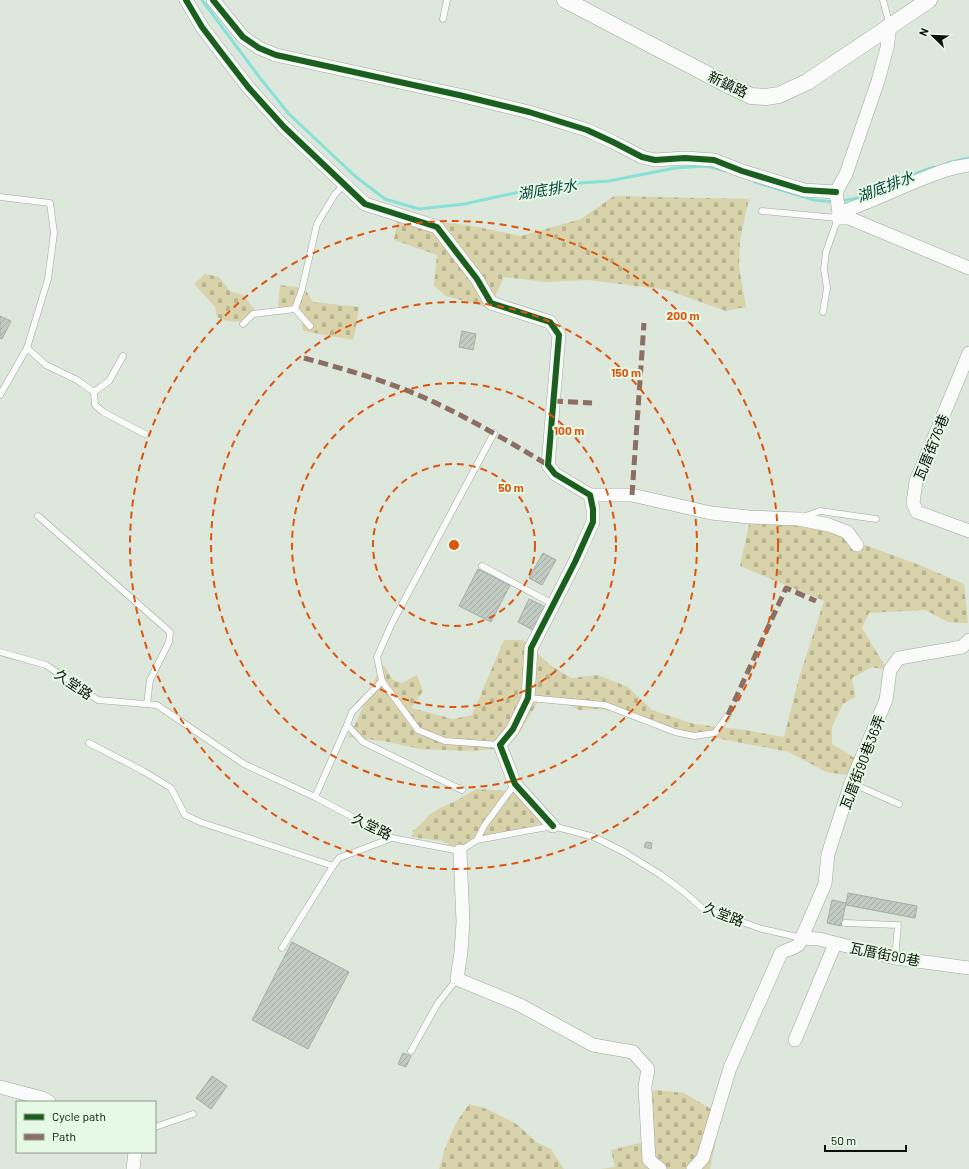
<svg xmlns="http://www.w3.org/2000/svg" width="969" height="1169" font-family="Barlow,'Noto Sans TC',sans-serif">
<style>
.cemetery{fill:url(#cemetery-stones)}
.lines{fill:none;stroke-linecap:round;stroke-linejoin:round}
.stream{stroke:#87e1d8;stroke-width:3}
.building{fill:url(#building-hatch);stroke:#a4ada6}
.service-casing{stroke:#9fa79e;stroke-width:7}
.minor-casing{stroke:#9fa79e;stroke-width:14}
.tertiary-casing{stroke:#9fa79e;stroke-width:17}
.service{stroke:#fafbfa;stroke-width:6}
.minor{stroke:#fafbfa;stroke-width:13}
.tertiary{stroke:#fafbfa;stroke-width:16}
.quiet{stroke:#8d6e63;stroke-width:5;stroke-dasharray:10 5;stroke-linecap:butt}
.cycleway-casing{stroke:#e6f9e5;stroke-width:8}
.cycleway{stroke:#1b5e20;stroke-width:6}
.ring{fill:none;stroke:#dd550c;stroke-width:2;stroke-dasharray:7 5}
.labels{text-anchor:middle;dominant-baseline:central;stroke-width:4;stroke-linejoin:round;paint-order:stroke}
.street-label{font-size:14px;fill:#0b110a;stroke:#e6f9e5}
.water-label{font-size:15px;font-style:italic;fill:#013e3b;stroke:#e6f9e5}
.centre{fill:#dd550c;stroke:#e6f9e5;stroke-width:2}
.ring-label{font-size:12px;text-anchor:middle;font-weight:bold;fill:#dd550c;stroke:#e6f9e5;stroke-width:4;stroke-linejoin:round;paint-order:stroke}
</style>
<defs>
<pattern id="cemetery-stones" width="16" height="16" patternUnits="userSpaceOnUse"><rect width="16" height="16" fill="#d8d3aa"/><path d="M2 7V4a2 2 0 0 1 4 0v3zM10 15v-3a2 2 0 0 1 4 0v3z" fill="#b8b491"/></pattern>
<pattern id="building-hatch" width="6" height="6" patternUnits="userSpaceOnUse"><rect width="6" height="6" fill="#c1cbc3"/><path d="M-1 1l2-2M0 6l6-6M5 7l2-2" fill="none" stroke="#a4ada6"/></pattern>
</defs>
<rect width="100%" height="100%" fill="#dde7dc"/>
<!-- cemetery -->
<g class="cemetery">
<path d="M614,196L749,199L740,239L739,267L746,307L726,311L667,290L588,280L546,282L504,277L490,308L446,296L434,286L437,255L394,240L399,209L437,222L468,225L521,236L581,219Z"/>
<path d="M205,274L219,277L230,291L243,295L254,309L251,318C239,323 229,323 217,317L215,307L194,284Z"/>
<path d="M280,285L304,288L313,302L359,307L355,333L353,340L303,331L300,312H279L278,307Z"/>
<path d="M792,518L922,566L964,584L968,623L948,622L925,610L869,613L862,628L888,671L872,667L852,678L855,697L843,704L832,727V744L858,760L846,775L826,772L789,752L706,736L670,732L613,711L597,709L579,710L564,702L539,700L520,732L506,748L470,751L420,749L384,741L348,737L354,727L377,675L376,659L385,667L393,680L402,683L417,675L423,691L411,708L453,719L472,715L504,640H523L550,665L571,678L598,675L628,687L652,710L694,724L745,730L784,737L799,678L824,601L740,566L750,520Z"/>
<path d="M476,789L526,792L549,822L477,839L460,851L442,841L411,837L414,832L412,831L419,826L429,815L438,809L456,801Z"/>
<path d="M655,1090L684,1093L721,1115L710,1169H600L615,1167L611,1150L644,1142L642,1105Z"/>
<path d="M469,1104L487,1109L518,1125L536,1142L551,1149L564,1169H439L446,1146L456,1123Z"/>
</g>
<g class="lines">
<!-- stream -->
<g class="stream">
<path d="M202,0L260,78L289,114L356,177L385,199L419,209L464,204L552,185L609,181L675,168L706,166L726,171"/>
<path d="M947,163L969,158"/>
<path d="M755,182L814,200L835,202"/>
<path d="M879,191L894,181L934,167"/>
<path d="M840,201L864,197"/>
</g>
</g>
<!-- building -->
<g class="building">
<path d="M0,316L11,321L2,339L0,338Z"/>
<path d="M462,331L476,334L473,350L459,347Z"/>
<path d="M543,553L556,560L542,585L529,578Z"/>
<path d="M478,569L510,585L491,622L459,606Z"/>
<path d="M529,599L545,607L533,630L518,622Z"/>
<path d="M646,842L652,843L651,849L644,847Z"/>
<path d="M848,893L917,906L915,918L846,905Z"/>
<path d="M832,900L846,903L841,926L827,923Z"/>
<path d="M292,942L349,972L308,1049L252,1020Z"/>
<path d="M403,1053L411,1056L406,1067L398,1064Z"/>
<path d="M212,1076L227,1086L211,1109L196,1098Z"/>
</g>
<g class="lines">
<defs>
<g id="service">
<path d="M883,0L890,26"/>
<path d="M443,19L447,0"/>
<path d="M0,197L50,203L54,233L48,279L27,348L0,395"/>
<path d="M762,211L838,218L826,252L824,269L827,288L823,312"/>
<path d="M295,309L310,326"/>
<path d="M243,324L253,314L295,309L302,289L317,224L335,194L344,185"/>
<path d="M27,348L46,365L77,380L94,392L95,405L103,412L145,434"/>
<path d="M94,392L109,381L123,356"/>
<path d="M38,516L170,632L169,642L150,680L147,704"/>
<path d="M803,517L820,511L876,519"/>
<path d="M482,566L553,604"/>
<path d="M0,652L46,665L98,700L157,705L244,764L315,797L392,838L460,851L477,840L553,826L594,837L624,852L661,875L684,892L702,908L762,929L802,938"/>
<path d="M382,681L418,730L445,741L500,745"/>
<path d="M528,698L605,705L675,732L694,736L715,733L728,715"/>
<path d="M89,743L143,771L171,788L185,815L200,822L333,866L282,948"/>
<path d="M851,783L899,804"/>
<path d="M462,790L363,742L347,725L352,712L382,681L377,657L392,623L494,433"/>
<path d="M315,797L347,725"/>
<path d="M477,840L484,826L515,784"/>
<path d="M333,866L339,858L392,838"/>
<path d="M845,923L898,925L895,958"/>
<path d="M411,1051L438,1003L457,979"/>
<path d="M155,1127L193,1114"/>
</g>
<g id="minor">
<path d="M186,0L202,27L221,52L248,87L284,127L365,204L437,227L477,279L491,303L550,322L559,335L548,465L555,474L590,495L593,509V522L575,562L531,648L528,698L513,729L500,745L515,784L553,826"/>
<path d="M213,0L243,37L259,48L276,55L459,95L529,112L587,130L613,142L642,157L655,160L685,158L714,160L742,171L804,190L836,192"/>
<path d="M890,26L887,48L878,81L846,174L836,192L839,213L838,218H849L969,268"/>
<path d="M839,213C868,203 894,190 922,179C937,173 952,167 969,165"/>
<path d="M969,353L916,481L913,503L917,512L969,531"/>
<path d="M590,495H632L711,513L749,517L798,519L829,525L847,532L857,545"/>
<path d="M460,851L463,922L461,952L457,979L520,1005L593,1045L633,1052L648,1069L645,1087L649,1160L660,1169"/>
<path d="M802,938L819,939L895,958L969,968"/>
<path d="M795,1040L835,944"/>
<path d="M0,1087L42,1098L49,1102"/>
<path d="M133,1169L135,1152"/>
<path d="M693,1169L703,1158L730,1068L781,953C787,949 794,949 799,944L825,884L828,854L851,783L886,700L890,670L899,658L962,647L969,640"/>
</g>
<path id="tertiary" d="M565,0L724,83L751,96L766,97L779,95L807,82L929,0"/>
</defs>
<!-- service casing -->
<use href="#service" class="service-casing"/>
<!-- minor casing -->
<use href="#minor" class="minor-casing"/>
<!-- tertiary casing -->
<use href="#tertiary" class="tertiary-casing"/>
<!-- service -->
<use href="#service" class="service"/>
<!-- minor -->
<use href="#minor" class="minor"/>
<!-- tertiary -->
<use href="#tertiary" class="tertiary"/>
<!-- quiet -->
<g class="quiet">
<path d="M304,358C344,369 387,381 425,398C467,417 508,441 548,465"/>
<path d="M553,401L592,403"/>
<path d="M632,495L644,323"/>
<path d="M728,715L786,588L816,601"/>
</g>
<defs>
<g id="cycleway">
<path d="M186,0L202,27L221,52L248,87L284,127L365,204L437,227L477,279L491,303L550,322L559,335L548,465L555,474L590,495L593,509V522L575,562L531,648L528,698L513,729L500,745L515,784L553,826"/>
<path d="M213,0L243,37L259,48L276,55L459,95L529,112L587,130L613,142L642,157L655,160L685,158L714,160L742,171L804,190L836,192"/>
</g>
</defs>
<!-- cycleway casing -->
<use href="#cycleway" class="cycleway-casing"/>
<!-- cycleway -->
<use href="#cycleway" class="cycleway"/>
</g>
<!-- distance rings -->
<g class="ring">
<circle cx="454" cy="545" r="81"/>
<circle cx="454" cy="545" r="162"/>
<circle cx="454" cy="545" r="243"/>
<circle cx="454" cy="545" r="324"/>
</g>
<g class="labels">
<!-- street labels -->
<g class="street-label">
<text transform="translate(728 84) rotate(25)">新鎮路</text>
<text transform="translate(931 447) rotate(-68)">瓦厝街76巷</text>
<text transform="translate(74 684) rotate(34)">久堂路</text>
<text transform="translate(862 762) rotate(-69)">瓦厝街90巷36弄</text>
<text transform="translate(372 826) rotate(26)">久堂路</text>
<text transform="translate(724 914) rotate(21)">久堂路</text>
<text transform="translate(885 954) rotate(11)">瓦厝街90巷</text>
</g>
<!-- water labels -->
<g class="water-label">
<text transform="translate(885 186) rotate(-21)">湖底排水</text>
<text transform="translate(547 189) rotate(-9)">湖底排水</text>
</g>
</g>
<circle cx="454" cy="545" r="6" class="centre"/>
<g class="ring-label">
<text x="683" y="320">200 m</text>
<text x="626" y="377">150 m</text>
<text x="569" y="435">100 m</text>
<text x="511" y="492">50 m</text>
</g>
<!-- legend -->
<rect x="16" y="1101" width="140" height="52" fill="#e6f9e5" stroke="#8e9c8d"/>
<rect x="24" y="1114" width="20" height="6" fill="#1b5e20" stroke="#8e9c8d"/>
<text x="52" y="1121" font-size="12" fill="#0b110a">Cycle path</text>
<rect x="24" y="1134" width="20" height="6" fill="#8d6e63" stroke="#8e9c8d"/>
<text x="52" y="1141" font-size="12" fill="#0b110a">Path</text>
<!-- north arrow -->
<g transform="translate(933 36) rotate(293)" stroke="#e6f9e5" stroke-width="3" paint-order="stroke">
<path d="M0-3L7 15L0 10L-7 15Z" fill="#0b110a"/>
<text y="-6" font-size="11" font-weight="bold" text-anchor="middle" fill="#0b110a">N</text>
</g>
<!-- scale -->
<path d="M825 1145v6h81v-6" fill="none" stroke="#0b110a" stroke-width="2"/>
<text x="831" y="1145" font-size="12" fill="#0b110a" stroke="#e6f9e5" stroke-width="3" paint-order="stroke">50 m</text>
</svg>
